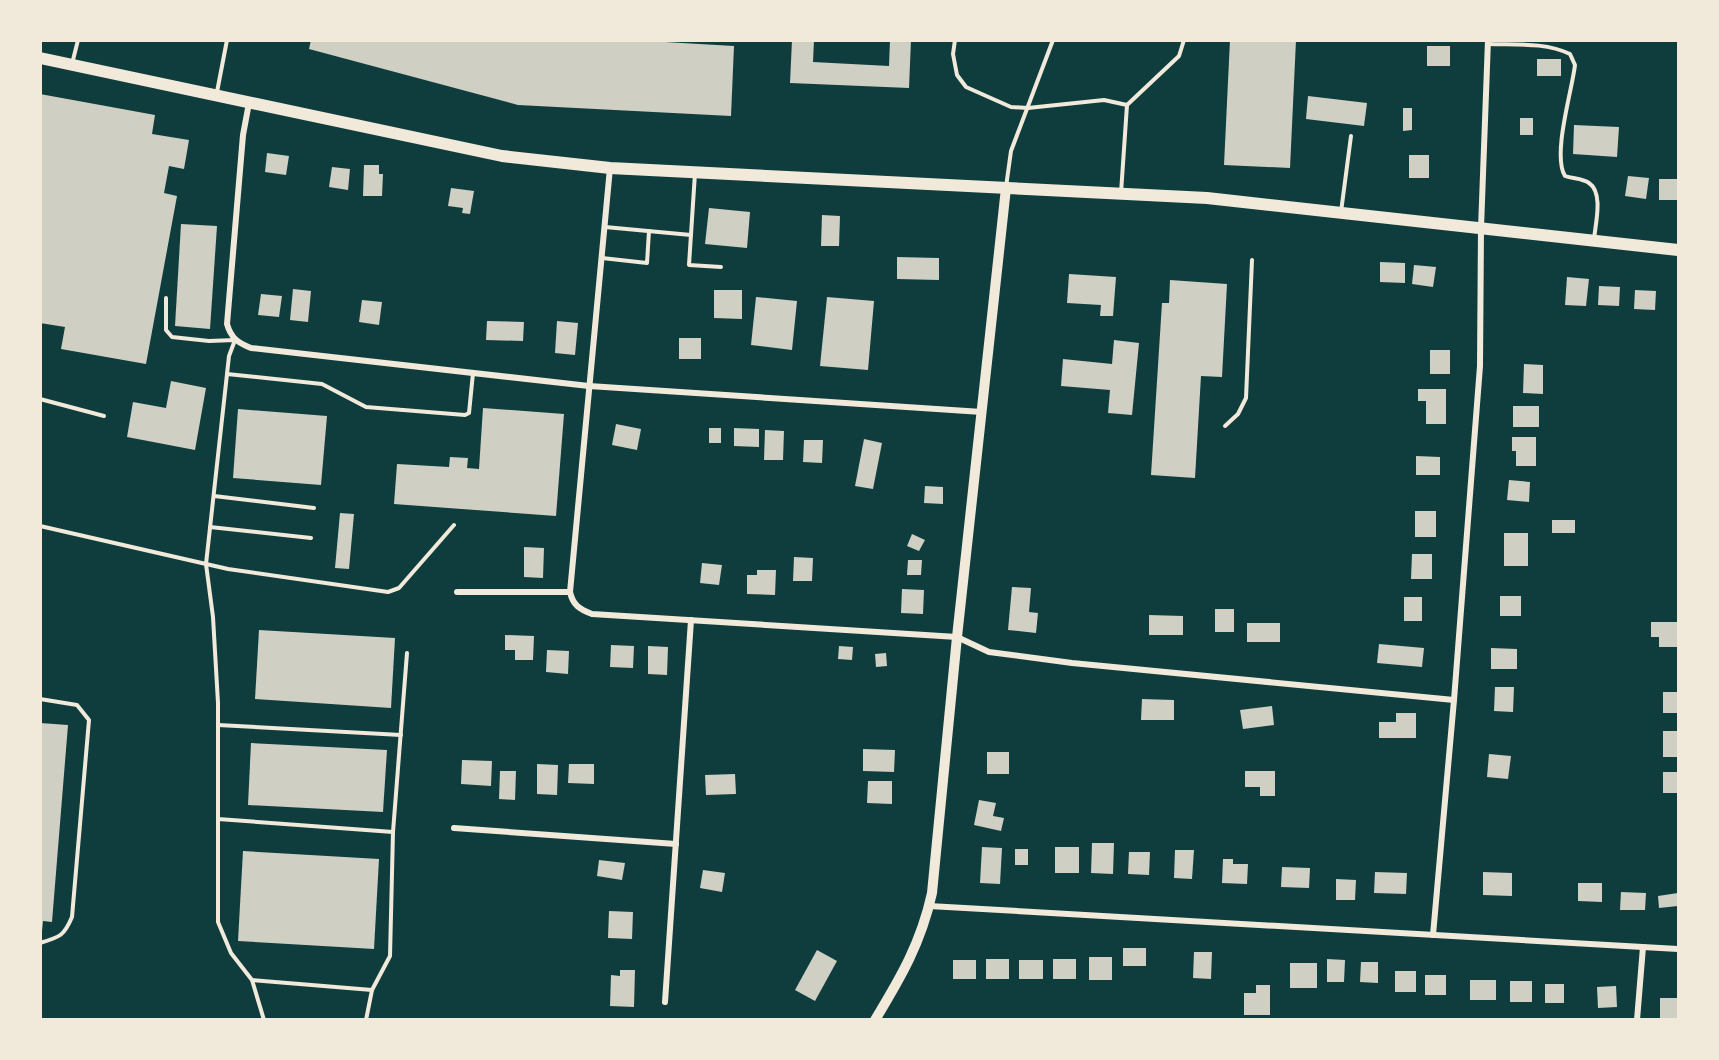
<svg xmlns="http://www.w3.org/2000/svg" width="1719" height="1060" font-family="'DejaVu Sans',sans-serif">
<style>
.building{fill:#cfcfc3}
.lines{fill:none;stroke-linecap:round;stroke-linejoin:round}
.service{stroke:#f1e9da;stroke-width:4}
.minor{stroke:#f1e9da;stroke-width:6}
.tertiary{stroke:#f1e9da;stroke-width:10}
.secondary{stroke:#f1e9da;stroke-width:12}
</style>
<rect width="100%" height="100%" fill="#0f3d3e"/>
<!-- building -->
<g class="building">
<path d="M311,40H630L734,46L731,116L518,105L309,49Z"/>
<path d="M792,40H814L813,62L889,66L890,40H911L909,88L790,83Z"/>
<path d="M1230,40H1296L1290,168L1224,165Z"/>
<rect x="1427" y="46" width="23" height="20"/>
<rect x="1537" y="59" width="24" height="17"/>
<path d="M40,94L155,115L152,134L189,140L184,169L169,166L164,193L177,196L146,364L61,349L65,327L40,323Z"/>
<path d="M1308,96L1367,103L1364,126L1306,119Z"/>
<path d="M1403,108H1412V130L1403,131Z"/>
<rect x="1520" y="118" width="13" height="17"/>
<path d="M1574,125L1619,127L1617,157L1573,154Z"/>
<path d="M267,153L289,156L286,175L265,172Z"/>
<rect x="1409" y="155" width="20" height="23"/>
<path d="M364,165H379V174H383L382,196H363Z"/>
<path d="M332,167L350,169L348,190L329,187Z"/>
<path d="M1628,176L1649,178L1646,199L1625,196Z"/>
<rect x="1659" y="179" width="19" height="21"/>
<path d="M451,188L474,191L470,214L462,213L463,208L448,206Z"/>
<path d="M709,208L750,212L747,248L705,244Z"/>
<path d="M822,215L840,216L839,246H821Z"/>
<path d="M181,224L217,226L210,329L175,326Z"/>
<path d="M897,257L939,258V280L897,279Z"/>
<path d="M1380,262L1405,263V283L1380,282Z"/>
<path d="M1414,265L1436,267L1433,287L1412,284Z"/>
<path d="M1069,274L1116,277L1113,316H1100L1101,305L1067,303Z"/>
<path d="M1567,277L1589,279L1586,306L1565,305Z"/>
<path d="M1170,280L1227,284L1222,377L1201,376L1195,478L1151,475L1162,303H1169Z"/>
<path d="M1599,286L1620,287L1619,306L1598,305Z"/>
<path d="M293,289L311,291L308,322L290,320Z"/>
<path d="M714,290H742V319L714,318Z"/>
<path d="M1635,290L1656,291L1655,310L1634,309Z"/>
<path d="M261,294L282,296L279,317L258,315Z"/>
<path d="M756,297L797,301L792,350L751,345Z"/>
<path d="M827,297L874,301L868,370L820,366Z"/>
<path d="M362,300L382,302L379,325L359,322Z"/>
<path d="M487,321L524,322L523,341L486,340Z"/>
<path d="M557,321L578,323L575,355L555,353Z"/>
<rect x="679" y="338" width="22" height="21"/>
<path d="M1114,340L1139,343L1132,415L1108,413L1110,390L1061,386L1063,359L1112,364Z"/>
<rect x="1430" y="350" width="20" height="24"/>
<path d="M1524,364L1543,365V394L1523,393Z"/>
<path d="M171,381L206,388L195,450L127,437L133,402L166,408Z"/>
<path d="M1418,389H1446V424H1426V401H1418Z"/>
<rect x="1513" y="406" width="26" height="21"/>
<path d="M483,408L564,414L556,516L394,504L397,464L449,467L450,457L468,458L467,468L479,469Z"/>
<path d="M238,409L327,416L321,485L233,478Z"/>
<path d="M616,424L641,429L637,450L612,445Z"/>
<rect x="709" y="428" width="12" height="15"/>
<path d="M734,428L759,429V447L734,446Z"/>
<path d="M765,430L784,431L783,460H764Z"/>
<path d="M1512,437H1536V466H1516V451H1512Z"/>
<path d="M864,439L882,443L873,489L855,486Z"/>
<path d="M804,440H823L822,463L803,462Z"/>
<path d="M1416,456L1440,457V475H1416Z"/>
<path d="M1509,480L1530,482L1529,502L1507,500Z"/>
<path d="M925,486L943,487V504L924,503Z"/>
<rect x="1415" y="511" width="21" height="26"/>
<path d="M340,513L354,514L349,569L335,568Z"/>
<rect x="1552" y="520" width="23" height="13"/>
<rect x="1504" y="533" width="24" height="33"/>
<path d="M912,534L925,540L919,551L907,546Z"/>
<path d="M524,547L544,548L543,578L524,577Z"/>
<path d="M1412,554H1432V579H1411Z"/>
<path d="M794,557L813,558L812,581H793Z"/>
<path d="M908,560H922L921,575H907Z"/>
<path d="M702,563L722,565L719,585L700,583Z"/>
<path d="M757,570H776L775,595L747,594V575H757Z"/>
<path d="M1012,587L1031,588L1029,612L1038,613L1036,633L1008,630Z"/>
<path d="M902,589L924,590L923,614L901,613Z"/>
<rect x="1500" y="596" width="21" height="20"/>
<rect x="1404" y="597" width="18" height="24"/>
<rect x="1215" y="609" width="19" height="23"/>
<path d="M1149,615L1183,616V635H1149Z"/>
<path d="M1651,622H1678V647H1659V637H1651Z"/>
<rect x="1247" y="623" width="33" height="19"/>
<path d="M259,630L395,638L391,708L255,699Z"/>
<path d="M505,635L534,636L533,660H515V650H505Z"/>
<path d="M1379,644L1424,648L1422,667L1377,663Z"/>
<path d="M611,645L634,646L633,668L610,667Z"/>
<path d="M648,646L668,647L667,675L648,674Z"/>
<path d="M839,646L853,647L852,660L838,659Z"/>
<path d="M1491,648L1517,649V669H1491Z"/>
<path d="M547,650L569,651L568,674L546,672Z"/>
<path d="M886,653L887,666L876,667L875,654Z"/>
<path d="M1495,687H1514L1513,712L1494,711Z"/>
<rect x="1663" y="692" width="15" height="21"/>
<path d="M1142,699L1174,700V720H1141Z"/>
<path d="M1272,706L1274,725L1243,729L1240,710Z"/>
<path d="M1396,713H1416V738H1379V722H1396Z"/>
<path d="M40,723L68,725L52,922L43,921L42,931H40Z"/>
<rect x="1663" y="731" width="15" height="26"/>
<path d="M251,743L387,750L383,812L248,805Z"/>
<path d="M863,749L895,750L894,772L863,771Z"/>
<rect x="987" y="752" width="22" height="22"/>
<path d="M1489,754L1511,756L1508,779L1487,777Z"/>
<path d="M462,760L492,761L491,786L461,784Z"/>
<path d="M537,764L558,765L557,795L537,794Z"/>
<path d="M569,764H594V784L568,783Z"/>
<path d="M500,771H516L515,800L499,799Z"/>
<path d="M1245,771H1275V796H1260V787H1245Z"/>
<rect x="1663" y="772" width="15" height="21"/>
<path d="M735,774L736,794L706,795L705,775Z"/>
<path d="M868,781H892V804L867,803Z"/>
<path d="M979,800L996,803L993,816L1004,818L1001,831L974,825Z"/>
<path d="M1092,843H1114L1113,874L1091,873Z"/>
<path d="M982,847L1002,848L1000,884L980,883Z"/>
<rect x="1055" y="847" width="24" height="26"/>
<rect x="1015" y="849" width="13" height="16"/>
<path d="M1175,850H1194L1192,879L1174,878Z"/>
<path d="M243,851L379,859L374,949L238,941Z"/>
<path d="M1129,852H1150L1149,875L1128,874Z"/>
<path d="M1223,859H1233V864H1248L1247,884L1222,883Z"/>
<path d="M599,860L625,863L622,880L597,876Z"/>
<path d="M1282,867L1310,868L1309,888L1281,887Z"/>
<path d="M703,870L725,873L722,892L700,888Z"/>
<path d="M1375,872L1407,873L1406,894L1374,893Z"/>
<path d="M1483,872L1512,873V896L1483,895Z"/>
<path d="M1336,879L1356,880L1355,900H1336Z"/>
<path d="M1578,883H1602V902L1578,901Z"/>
<path d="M1621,892L1646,893L1645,910H1620Z"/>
<path d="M1678,893V906L1659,908L1658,896Z"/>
<path d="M609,911L633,912L632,939L608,938Z"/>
<rect x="1123" y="948" width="23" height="18"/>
<path d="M817,950L837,961L815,1001L795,990Z"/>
<path d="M1194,952H1212L1211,979L1193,978Z"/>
<rect x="1089" y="957" width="23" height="23"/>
<rect x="986" y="959" width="23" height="20"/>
<rect x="1053" y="959" width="23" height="20"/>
<path d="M1327,959L1345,960L1344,982H1327Z"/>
<rect x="953" y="960" width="23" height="19"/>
<rect x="1019" y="960" width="24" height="19"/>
<path d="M1361,962H1378V983L1360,982Z"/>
<rect x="1290" y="963" width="27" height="25"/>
<path d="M620,970H635L634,1007L610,1006L611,975L620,976Z"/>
<rect x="1395" y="971" width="21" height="21"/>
<rect x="1425" y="975" width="21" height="20"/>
<rect x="1470" y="980" width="26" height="20"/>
<rect x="1510" y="981" width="22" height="21"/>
<rect x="1545" y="984" width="19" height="19"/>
<path d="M1256,985H1270V1015H1244V993H1256Z"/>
<path d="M1616,986L1617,1007L1598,1008L1597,987Z"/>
<rect x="1660" y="998" width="18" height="20"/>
</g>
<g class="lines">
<!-- service -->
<g class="service">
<path d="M955,40L953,54L957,75L966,87L1011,107L1028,108L1104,100L1127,105"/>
<path d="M1488,44C1515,45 1545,42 1570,54L1575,65C1572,91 1552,155 1565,176C1573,179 1582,178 1589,183C1604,193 1595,225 1594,240"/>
<path d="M72,64L78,40"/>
<path d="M217,92L227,40"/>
<path d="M695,173L689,265L721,267"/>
<path d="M1006,187L1011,151L1053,40"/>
<path d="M1121,193L1127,105L1179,56L1184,40"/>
<path d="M1341,212L1351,136"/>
<path d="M605,227L691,235"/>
<path d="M602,258L647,263L649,231"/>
<path d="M166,298V330L172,337L209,341L235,340L229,356L206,564L213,617L218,703V922L231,953L252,980L372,990L390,956L393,832L218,819"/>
<path d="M227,374L322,384L366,407L465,415L469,413L473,373"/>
<path d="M40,399L104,416"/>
<path d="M1225,426L1238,414L1246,398L1252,260"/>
<path d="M214,496L314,508"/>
<path d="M40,526L228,569L388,592L399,588L454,525"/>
<path d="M210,527L311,538"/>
<path d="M40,699L77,705L89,720L72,917C64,936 60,937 40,943"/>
<path d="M218,725L401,735"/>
<path d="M393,832L407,653"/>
<path d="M252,980L264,1020"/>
<path d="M366,1020L372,990"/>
</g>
<!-- minor -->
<g class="minor">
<path d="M249,103L243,135L227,324C231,338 238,343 251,348L589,386L982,412"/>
<path d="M610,168L570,592C573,605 579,609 592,614L957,637L989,652L1072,663L1454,700"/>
<path d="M457,592H570"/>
<path d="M454,828L676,844"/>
<path d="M929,906L1678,949"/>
<path d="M1433,935L1454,700L1480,366L1481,228L1488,40"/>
<path d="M665,1002L691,620"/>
<path d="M1637,1020L1643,947"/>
</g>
<!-- tertiary -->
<path class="tertiary" d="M875,1020C901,977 921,943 932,893L957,637L1006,188"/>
<!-- secondary -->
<path class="secondary" d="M40,58L502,156L610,168L1207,198L1678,250"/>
</g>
<!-- border -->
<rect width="1719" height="1060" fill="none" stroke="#f1e9da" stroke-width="84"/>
</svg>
